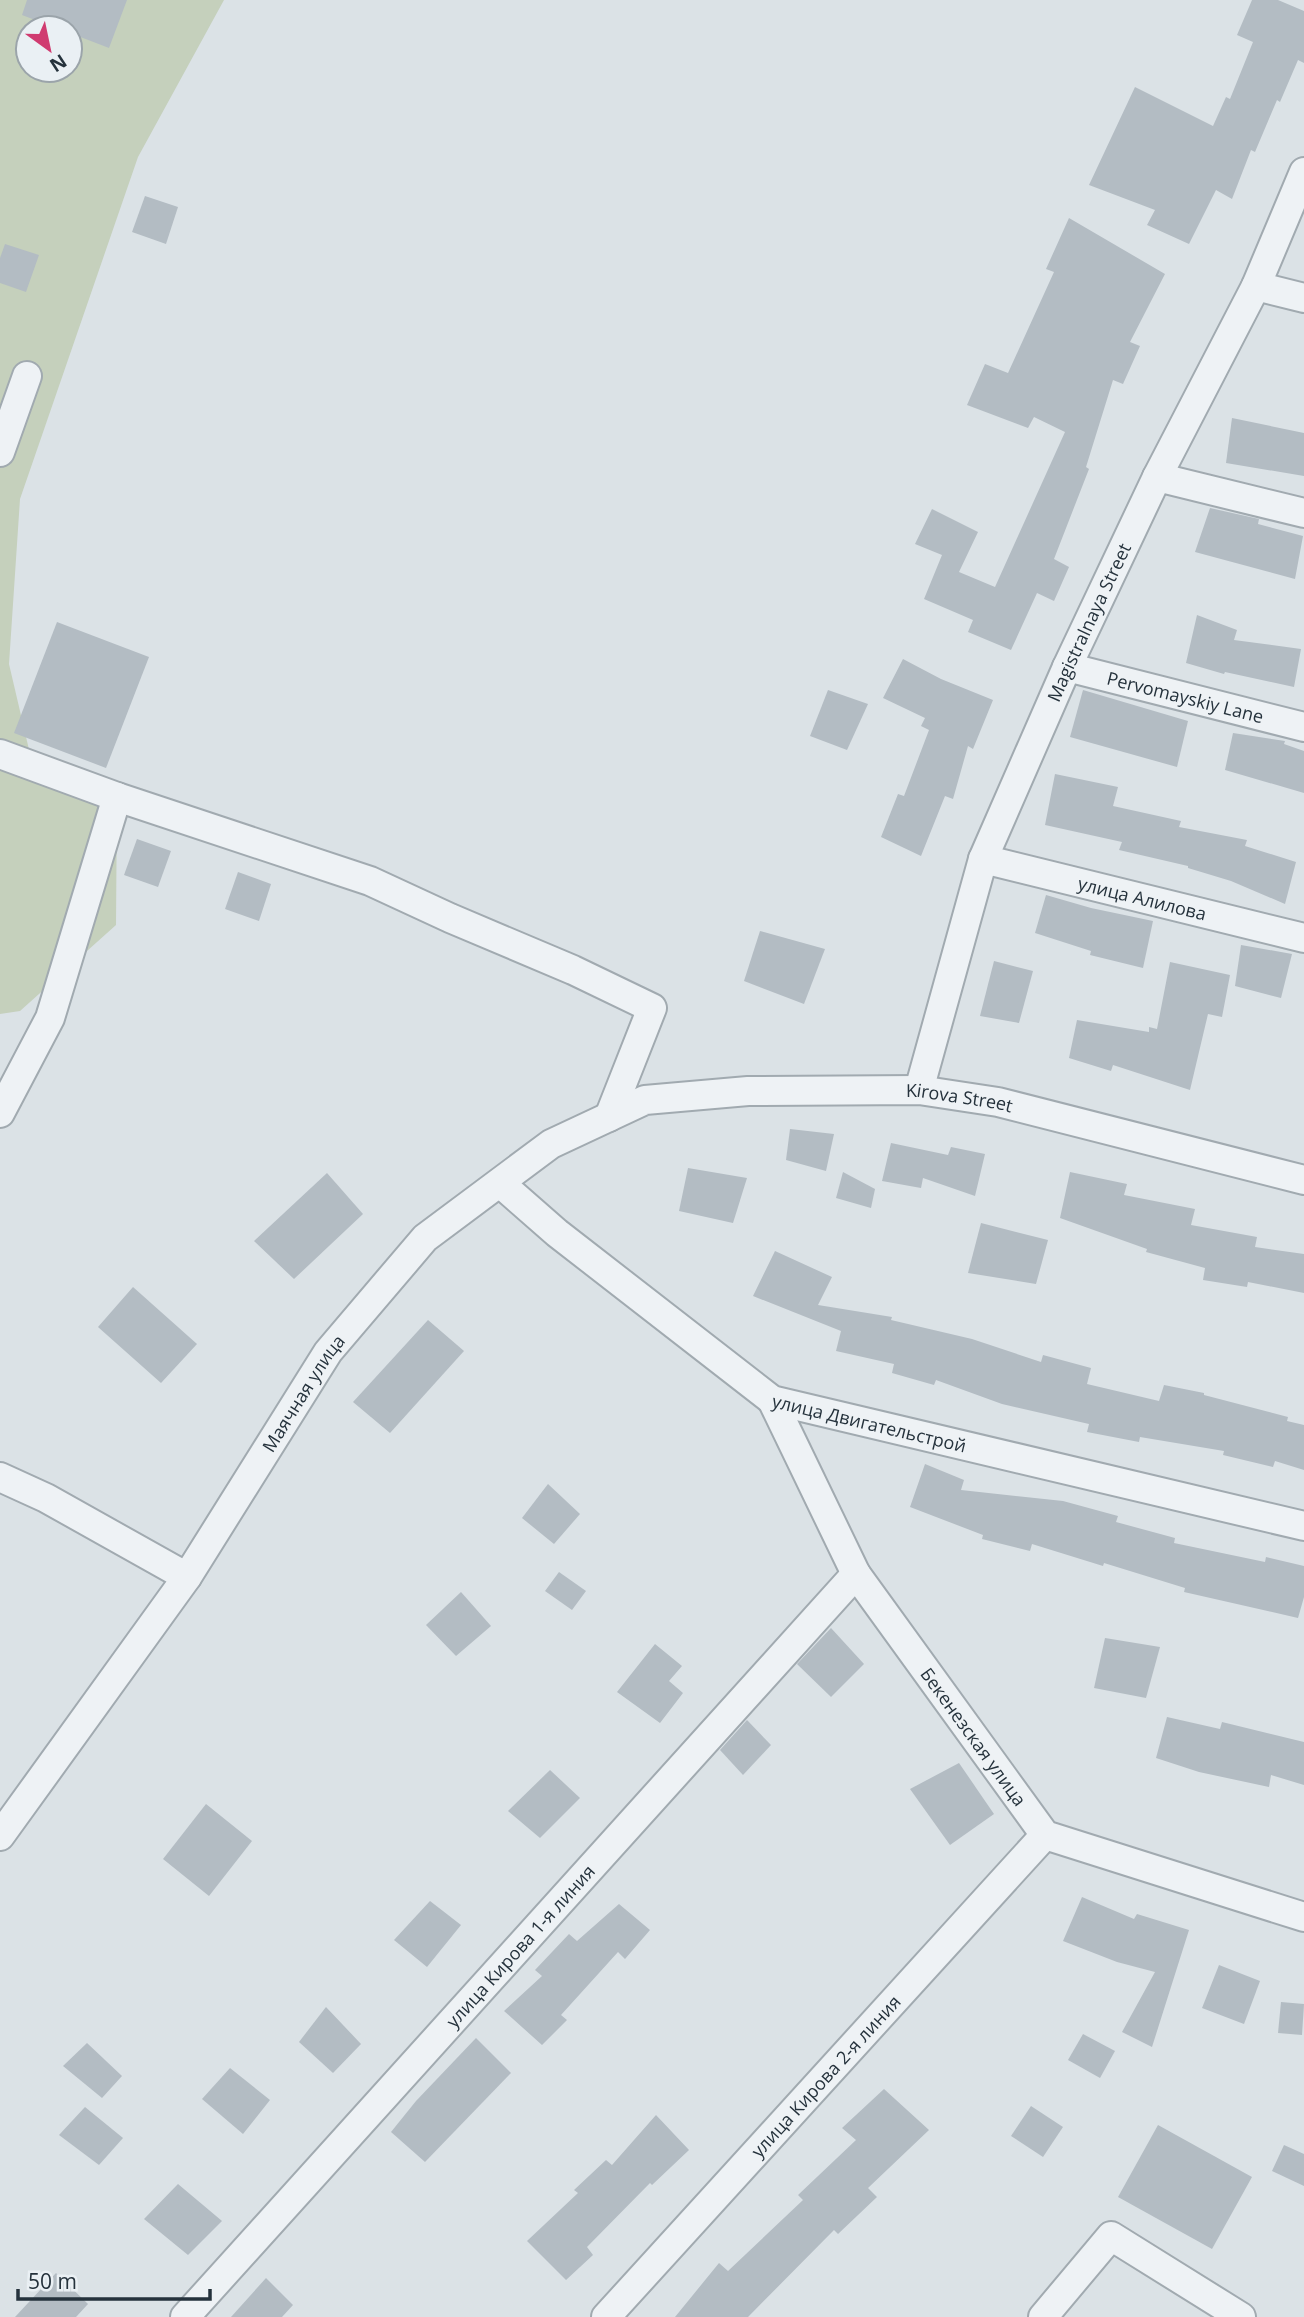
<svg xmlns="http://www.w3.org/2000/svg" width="1304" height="2317" font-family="'Open Sans',sans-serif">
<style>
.green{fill:#c5d0bc;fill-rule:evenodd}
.building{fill:#b3bcc3}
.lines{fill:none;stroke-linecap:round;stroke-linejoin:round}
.street-casing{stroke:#a1aab0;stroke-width:32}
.street{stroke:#eef2f5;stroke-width:28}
.labels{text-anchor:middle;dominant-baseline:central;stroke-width:5;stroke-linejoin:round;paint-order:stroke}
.street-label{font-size:18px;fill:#25323c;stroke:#eaf0f4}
</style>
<rect width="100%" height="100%" fill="#dbe2e6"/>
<!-- green -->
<path class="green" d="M0,0H224L138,157L20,499L9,664L34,771L117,794L116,925L20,1011L0,1014ZM28,28H70V70H28Z"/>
<!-- building -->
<g class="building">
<path d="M27,0H127L109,48L70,33V28H56L22,15Z"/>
<path d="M1252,0H1278L1304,11V63L1298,60L1280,102L1277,100L1255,152L1251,150L1232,199L1216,190L1189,244L1147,225L1155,210L1089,185L1135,87L1213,126L1226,97L1230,99L1253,42L1237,35Z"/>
<path d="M145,196L178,207L166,244L132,232Z"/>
<path d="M1069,218L1165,274L1130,342L1140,346L1123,384L1113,380L1086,467L1089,469L1054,559L1069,567L1054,601L1037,593L1011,650L968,632L973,620L924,599L942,555L915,544L932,509L978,532L959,572L995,587L1065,432L1034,417L1028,428L967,405L985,364L1008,373L1054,272L1046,269Z"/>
<path d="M5,244L39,255L26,292L0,283V258Z"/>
<path d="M1232,418L1304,433V476L1226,463Z"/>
<path d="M1210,508L1259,519L1258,524L1303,536L1295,579L1195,552Z"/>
<path d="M1197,615L1237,630L1234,640L1301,649L1294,687L1225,672L1224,674L1186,663Z"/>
<path d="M57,622L149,657L106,768L14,733Z"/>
<path d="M903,659L941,679L993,700L973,749L968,746L953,799L945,796L921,856L881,837L898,794L904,796L929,730L921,726L925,718L883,698Z"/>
<path d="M828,690L868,704L847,750L810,736Z"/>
<path d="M1083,690L1188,721L1177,767L1070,737Z"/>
<path d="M1233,733L1285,741L1284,744L1304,751V793L1225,770Z"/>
<path d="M1055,774L1118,787L1113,806L1181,821L1179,827L1247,840L1245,846L1296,862L1285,904L1231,881L1188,868V866L1119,850L1122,842L1045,825Z"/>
<path d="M137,839L171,851L158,887L124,875Z"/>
<path d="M238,872L271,884L259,921L225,909Z"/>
<path d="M1046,895L1091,908L1153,921L1143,968L1090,955L1091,951L1035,933Z"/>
<path d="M760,931L825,949L804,1004L744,981Z"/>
<path d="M1241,945L1292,954L1281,998L1235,986Z"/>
<path d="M994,961L1033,971L1019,1023L980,1016Z"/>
<path d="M1170,962L1230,975L1222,1017L1208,1014L1190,1090L1113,1065L1111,1071L1069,1058L1077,1020L1149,1032V1027L1157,1029Z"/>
<path d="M790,1129L834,1134L826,1171L786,1160Z"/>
<path d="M891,1143L948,1155L951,1147L985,1154L975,1196L923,1178L921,1188L882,1181Z"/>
<path d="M688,1168L747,1178L733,1223L679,1211Z"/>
<path d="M843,1172L875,1189L871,1208L836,1198Z"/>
<path d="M1070,1172L1127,1184L1124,1195L1195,1209L1191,1225L1257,1237L1255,1247L1304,1254V1293L1248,1282L1247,1287L1203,1280L1205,1268L1146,1252L1147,1249L1060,1218Z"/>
<path d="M327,1173L363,1214L294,1279L254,1241Z"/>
<path d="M981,1223L1048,1240L1036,1284L968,1273Z"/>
<path d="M775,1251L832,1277L818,1305L892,1317L891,1320L972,1339L1041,1362L1043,1355L1091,1368L1087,1384L1159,1401L1164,1385L1204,1393V1395L1288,1417L1287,1421L1304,1425V1470L1275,1461L1273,1467L1223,1455L1224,1451L1140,1437L1139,1442L1087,1432L1089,1424L1002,1404L936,1380L934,1385L892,1373L894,1364L836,1351L841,1331L753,1296Z"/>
<path d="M133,1287L197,1344L161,1383L98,1327Z"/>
<path d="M428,1320L464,1351L390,1433L353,1402Z"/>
<path d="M925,1464L964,1480L961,1490L1063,1501L1118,1516L1116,1522L1175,1538L1174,1543L1265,1562L1266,1557L1304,1566V1597L1298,1618L1184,1592L1185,1588L1104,1563L1103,1566L1032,1544L1030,1551L982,1539L983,1535L910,1507Z"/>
<path d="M548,1484L580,1514L554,1544L522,1518Z"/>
<path d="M559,1572L586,1591L572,1610L545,1591Z"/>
<path d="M461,1592L491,1626L456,1656L426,1625Z"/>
<path d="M831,1628L864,1664L831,1697L797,1664Z"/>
<path d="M1105,1638L1160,1647L1146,1698L1094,1688Z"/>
<path d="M655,1644L682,1666L669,1681L683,1693L660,1723L617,1692Z"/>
<path d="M1167,1717L1220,1729L1222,1722L1304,1742V1785L1271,1775L1269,1787L1199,1772L1156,1758Z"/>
<path d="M747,1720L771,1745L743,1775L720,1750Z"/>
<path d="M959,1763L994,1814L950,1845L910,1789Z"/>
<path d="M550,1770L580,1798L540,1838L508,1811Z"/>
<path d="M206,1804L252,1841L209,1896L163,1859Z"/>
<path d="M1082,1897L1134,1919L1137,1914L1189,1930L1152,2047L1122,2032L1155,1972L1117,1962L1063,1941Z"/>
<path d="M430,1901L461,1925L427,1967L394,1940Z"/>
<path d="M619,1904L650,1930L625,1959L618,1952L561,2015L567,2020L542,2045L504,2011L542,1976L535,1970L569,1934L577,1941Z"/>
<path d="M1219,1965L1260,1981L1244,2024L1202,2008Z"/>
<path d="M1281,2002L1304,2004L1302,2035L1278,2033Z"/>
<path d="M326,2007L361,2044L333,2073L299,2042Z"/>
<path d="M1083,2034L1115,2051L1100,2078L1068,2060Z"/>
<path d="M476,2038L511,2073L425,2162L391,2132L416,2101Z"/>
<path d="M87,2043L122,2076L102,2098L63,2066Z"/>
<path d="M230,2068L270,2100L243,2134L202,2099Z"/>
<path d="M884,2089L929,2130L868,2188L877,2197L838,2234L834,2230L748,2317H675L719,2263L728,2271L803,2200L798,2195L856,2140L842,2128Z"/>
<path d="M1031,2106L1063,2127L1043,2157L1011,2136Z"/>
<path d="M85,2107L123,2138L99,2165L59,2135Z"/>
<path d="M656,2115L689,2150L652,2185L650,2183L587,2247L593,2255L566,2280L527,2241L578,2193L574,2190L606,2160L612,2165Z"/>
<path d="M1158,2125L1252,2177L1212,2249L1118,2197Z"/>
<path d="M1284,2145L1304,2154V2186L1272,2171Z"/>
<path d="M178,2184L222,2221L188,2255L144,2219Z"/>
<path d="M56,2273L88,2304L76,2317H15Z"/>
<path d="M266,2278L293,2305L282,2317H231Z"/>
</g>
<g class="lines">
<defs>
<g id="street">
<path d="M1256,286L1304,298"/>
<path d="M0,452L27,376"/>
<path d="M1157,477L1304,513"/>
<path id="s1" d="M1067,667L1304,727"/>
<path d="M0,754L117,797L370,881L450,918L573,970L652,1008L609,1117"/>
<path id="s2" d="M983,859L1304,938"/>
<path id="s3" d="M919,1090L983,859L1067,667L1157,477L1256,286L1304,172"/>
<path d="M0,1113L50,1018L117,797"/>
<path id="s4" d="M500,1183L557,1233L772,1400L1304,1526"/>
<path id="s5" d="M772,1400L856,1574L1045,1835L1304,1917"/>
<path d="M0,1477L46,1498L187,1577"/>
<path id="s6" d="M0,1836L187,1577L328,1352L425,1238L551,1144L645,1100L748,1091L919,1090L998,1102L1304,1180"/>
<path id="s7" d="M185,2317L856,1574"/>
<path id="s8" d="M606,2317L1045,1835"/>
<path d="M1043,2317L1111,2236L1241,2317"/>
</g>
</defs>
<!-- street casing -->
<use href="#street" class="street-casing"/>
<!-- street -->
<use href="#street" class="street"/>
</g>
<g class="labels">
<!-- street labels -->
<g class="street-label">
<text stroke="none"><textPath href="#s3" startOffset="499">Magistralnaya Street</textPath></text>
<text stroke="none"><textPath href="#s1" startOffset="122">Pervomayskiy Lane</textPath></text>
<text stroke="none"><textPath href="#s2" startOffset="164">улица Алилова</textPath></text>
<text stroke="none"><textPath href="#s6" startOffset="1311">Kirova Street</textPath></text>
<text stroke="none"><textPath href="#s6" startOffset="537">Маячная улица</textPath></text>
<text stroke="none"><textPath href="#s4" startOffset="448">улица Двигательстрой</textPath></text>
<text stroke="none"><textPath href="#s5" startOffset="394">Бекенезская улица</textPath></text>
<text stroke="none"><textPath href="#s7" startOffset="500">улица Кирова 1-я линия</textPath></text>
<text stroke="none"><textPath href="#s8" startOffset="326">улица Кирова 2-я линия</textPath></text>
</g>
</g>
<!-- north arrow -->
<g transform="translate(49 49) rotate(147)"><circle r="33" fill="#eaf0f4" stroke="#9ba4aa" stroke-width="2"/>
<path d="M0-5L12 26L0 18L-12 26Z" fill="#d03b70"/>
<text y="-10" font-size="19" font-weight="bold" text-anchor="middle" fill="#25323c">N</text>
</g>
<!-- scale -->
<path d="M18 2289v10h192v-10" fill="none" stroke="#25323c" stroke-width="3.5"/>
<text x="28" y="2289" font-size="21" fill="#25323c" stroke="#eaf0f4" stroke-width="5" paint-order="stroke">50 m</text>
</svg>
